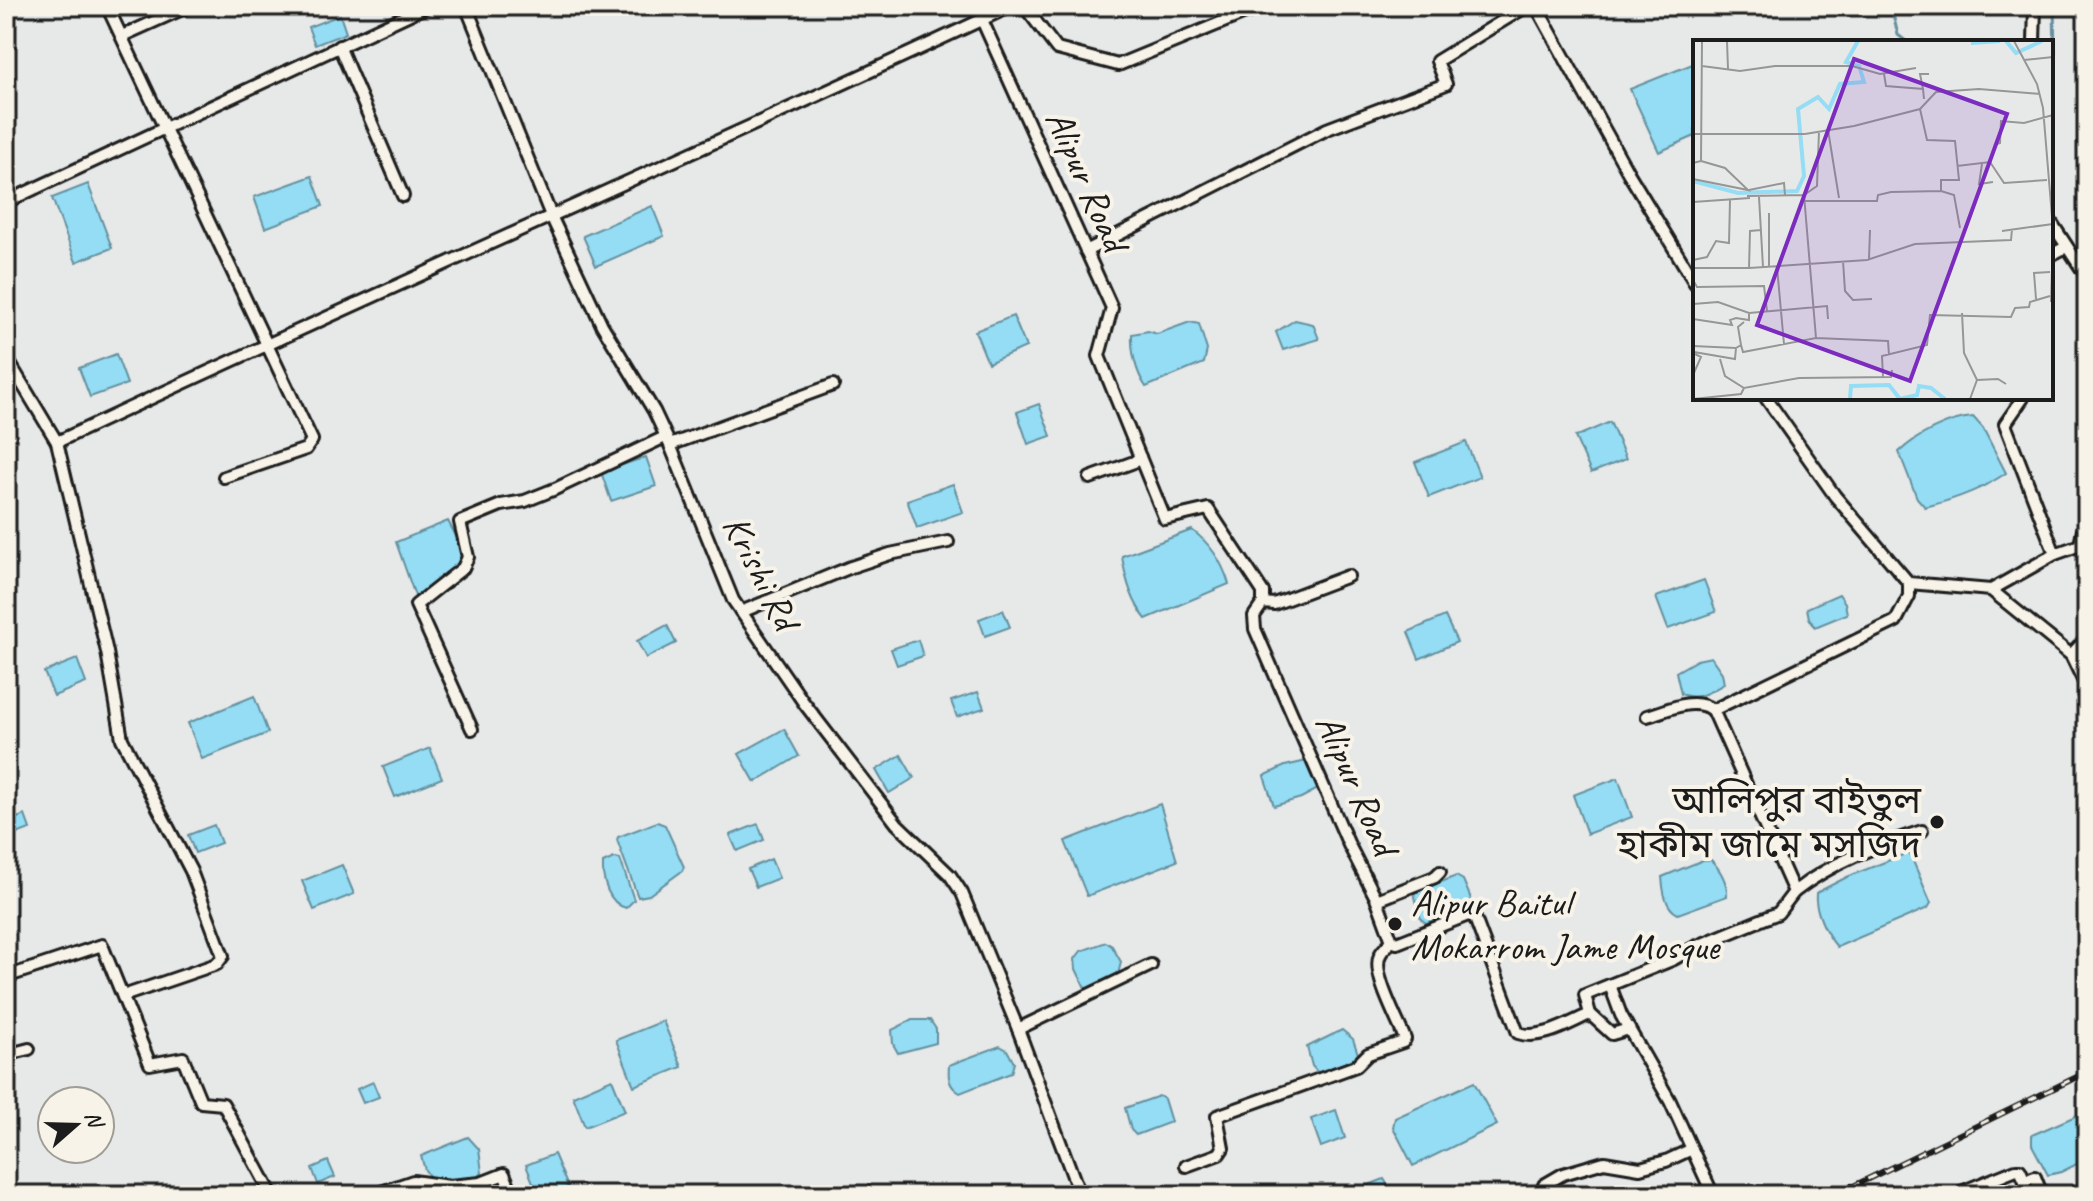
<svg xmlns="http://www.w3.org/2000/svg" width="2093" height="1201" font-family="Caveat,'Noto Sans Bengali',sans-serif">
<style>
.water{fill:#94ddf5;stroke:#64909e;stroke-width:2}
.lines{fill:none;stroke-linecap:round;stroke-linejoin:round}
.stream{stroke:#64909e;stroke-width:3}
.minor-casing{stroke:#1c1c1c;stroke-width:16}
.minor{stroke:#f7f3e8;stroke-width:10}
.rail-casing{stroke:#1c1c1c;stroke-width:6}
.rail{stroke:#f7f3e8;stroke-width:3;stroke-dasharray:9;stroke-linecap:butt}
.poi-dot{fill:#1c1c1c;stroke:#f7f3e8;stroke-width:3}
.labels{text-anchor:middle;dominant-baseline:central;stroke-width:8;stroke-linejoin:round;paint-order:stroke}
.street-label{font-size:38px;fill:#1c1c1c;stroke:#f7f3e8}
.poi-label{font-size:38px;fill:#1c1c1c;stroke:#f7f3e8;text-anchor:end}
.inset-river{fill:none;stroke:#94ddf5;stroke-width:4}
.inset-road{fill:none;stroke:#969696;stroke-width:2}
.view{fill:#7b2cbf;fill-opacity:0.15;stroke:#7b2cbf;stroke-width:4}
.inset-edge{fill:none;stroke:#1c1c1c;stroke-width:4}
</style>
<rect width="100%" height="100%" fill="#e7e8e8"/>
<filter id="ink" filterUnits="userSpaceOnUse"><feTurbulence type="fractalNoise" baseFrequency=".0125" numOctaves="2"/><feDisplacementMap in="SourceGraphic" scale="16" xChannelSelector="R" yChannelSelector="G"/><feConvolveMatrix kernelMatrix="1 2 1 2 8 2 1 2 1" color-interpolation-filters="sRGB"/></filter>
<g filter="url(#ink)">
<!-- water -->
<g class="water">
<path d="M340,15L346,33L315,45L308,27Z"/>
<path d="M1695,63V136L1659,152L1630,89Z"/>
<path d="M312,176L323,206L265,228L254,197Z"/>
<path d="M88,184L112,248L76,262L52,198Z"/>
<path d="M652,206L664,236L596,266L583,236Z"/>
<path d="M1013,316L1026,347L988,363L975,331Z"/>
<path d="M1295,320L1313,324L1319,339L1283,350L1276,332Z"/>
<path d="M1190,322L1199,324L1207,350L1204,363L1146,387C1136,372 1131,352 1132,334L1148,331L1157,334Z"/>
<path d="M116,354L127,384L90,397L79,368Z"/>
<path d="M1039,404L1051,436L1028,444L1017,412Z"/>
<path d="M1973,417L1983,428L2006,473C1983,489 1953,500 1925,507L1917,498L1899,452C1917,435 1948,419 1973,417Z"/>
<path d="M1610,422L1626,459L1591,473L1575,437Z"/>
<path d="M1466,442L1480,477L1429,497L1415,462Z"/>
<path d="M646,457L656,486L611,501L601,472Z"/>
<path d="M953,484L963,512L917,528L907,500Z"/>
<path d="M448,521L458,540L462,562L421,595L415,596L396,542Z"/>
<path d="M1192,530C1211,544 1222,561 1229,584L1146,619C1132,602 1125,577 1122,556Z"/>
<path d="M1704,580L1716,612L1668,629L1656,597Z"/>
<path d="M1839,594L1845,603L1847,614L1815,627L1809,618L1807,608Z"/>
<path d="M1003,610L1010,627L985,636L979,619Z"/>
<path d="M1445,616L1457,642L1419,659L1408,632Z"/>
<path d="M667,625L676,643L646,658L637,641Z"/>
<path d="M918,640L923,656L897,665L891,649Z"/>
<path d="M1711,657L1722,673L1724,684C1710,692 1697,701 1681,694L1676,672L1697,660Z"/>
<path d="M77,659L86,683L54,696L44,672Z"/>
<path d="M978,692L984,708L957,717L951,701Z"/>
<path d="M254,696L268,733L202,759L188,723Z"/>
<path d="M784,729L799,756L755,782L739,754Z"/>
<path d="M430,748L442,778L395,797L383,767Z"/>
<path d="M901,755L914,778L889,793L876,770Z"/>
<path d="M1311,760L1318,789L1301,798L1274,806L1264,776L1285,766Z"/>
<path d="M1618,778L1632,817L1587,834L1573,795Z"/>
<path d="M1160,804L1177,861L1087,896L1065,841Z"/>
<path d="M25,815L30,829L9,837L6,822Z"/>
<path d="M657,822L665,825L684,867L682,871L649,895L638,897L617,840L618,837Z"/>
<path d="M758,824L764,840L737,851L730,835Z"/>
<path d="M214,825L221,843L195,853L188,835Z"/>
<path d="M1905,854H1910L1931,903L1928,908L1837,947C1826,934 1814,910 1816,893L1847,877Z"/>
<path d="M614,858L620,859L634,900L626,908C608,903 602,880 603,863Z"/>
<path d="M771,859L779,878L756,887L748,869Z"/>
<path d="M1703,860H1711C1720,869 1728,883 1727,896L1678,914C1665,908 1663,890 1662,877Z"/>
<path d="M342,865L354,894L314,910L302,881Z"/>
<path d="M1456,876L1463,880L1472,901L1469,907L1426,923L1421,919L1414,893Z"/>
<path d="M1106,942L1112,946L1121,962L1117,979L1086,990L1076,969L1075,959L1081,951Z"/>
<path d="M912,1020H930L936,1029V1043L898,1053L893,1044L892,1030Z"/>
<path d="M663,1021L682,1067L634,1086L616,1040Z"/>
<path d="M1342,1030L1353,1039L1359,1057L1318,1073L1312,1066L1307,1047Z"/>
<path d="M1000,1046L1007,1050L1014,1063L1011,1073L960,1093C948,1086 948,1077 949,1065Z"/>
<path d="M612,1079L625,1111L585,1127L573,1096Z"/>
<path d="M373,1082L379,1097L363,1103L357,1089Z"/>
<path d="M1474,1082L1497,1125L1413,1166L1393,1127L1395,1118Z"/>
<path d="M1159,1096L1164,1099L1171,1122L1136,1135L1131,1130L1125,1108Z"/>
<path d="M1336,1110L1345,1138L1321,1147L1311,1119Z"/>
<path d="M2087,1111V1159L2061,1172L2048,1175L2032,1145V1135Z"/>
<path d="M468,1137L479,1149L482,1173L474,1179L434,1183L425,1170L421,1156Z"/>
<path d="M554,1154L568,1187L548,1195H538L526,1165Z"/>
<path d="M328,1161L335,1177L318,1184L312,1168Z"/>
<path d="M1384,1179L1394,1195H1343Z"/>
</g>
<g class="lines">
<!-- stream -->
<g class="stream">
<path d="M1891,6L1898,35L1907,42"/>
<path d="M2051,59L2055,57L2054,6"/>
</g>
<defs>
<g id="minor">
<path d="M107,6L312,440L306,449L224,477"/>
<path d="M466,6L552,218L602,325L654,411L670,445L733,600L804,703L897,824L950,875L962,893L1018,1029L1080,1195"/>
<path d="M1024,6L1057,49L1118,65L1262,6"/>
<path d="M1536,6L1629,174L1695,283"/>
<path d="M982,20L1112,308L1099,356L1165,519L1208,509L1263,592V603L1254,616L1255,629L1349,845L1377,900L1392,941L1397,943L1473,913L1518,1033C1541,1041 1569,1023 1590,1014L1585,995L1674,959L1695,947L1778,913L1794,892L1713,710L1896,621L1909,596V583"/>
<path d="M122,36L189,6"/>
<path d="M2034,42L2035,6"/>
<path d="M339,46L403,196"/>
<path d="M6,202L427,6"/>
<path d="M2051,222L2087,277"/>
<path d="M1086,251L1327,129L1446,84L1437,61L1527,6"/>
<path d="M2051,255L2066,247"/>
<path d="M6,357L57,442L107,652L122,739L191,871L223,956L217,964L123,996"/>
<path d="M1766,398L1835,496L1909,583L1991,590L2071,655L2087,688"/>
<path d="M57,442C373,293 694,155 1011,6"/>
<path d="M670,445L833,385"/>
<path d="M1090,478L1134,462L1140,457"/>
<path d="M2055,554L2080,545L2083,530L2087,528"/>
<path d="M1991,590L2055,554L2005,424L2023,398"/>
<path d="M1263,603L1274,604L1348,576"/>
<path d="M741,612L851,567L890,554L948,542"/>
<path d="M2071,655L2087,638"/>
<path d="M1647,716C1669,710 1693,696 1713,710"/>
<path d="M472,729L416,605L463,568L468,557L460,522L501,505L525,501L555,489L665,437"/>
<path d="M1794,892C1832,862 1876,846 1922,831"/>
<path d="M1377,900L1435,877L1440,872"/>
<path d="M6,977L102,945L150,1064L183,1058L201,1102L223,1104L272,1195"/>
<path d="M1610,985L1621,1015L1670,1101L1713,1195"/>
<path d="M1590,1014L1612,1034L1629,1029"/>
<path d="M1018,1029L1151,965"/>
<path d="M6,1055L29,1049"/>
<path d="M1186,1166L1219,1154L1223,1148L1217,1116L1356,1066L1368,1054L1403,1042L1405,1039C1398,1020 1371,973 1380,955C1382,950 1388,945 1392,941"/>
<path d="M1851,1191L1854,1195"/>
<path d="M372,1195L413,1181L449,1186L481,1183L504,1174L513,1195"/>
<path d="M1549,1195L1544,1185L1563,1174L1604,1162L1640,1168L1666,1161L1692,1149"/>
<path d="M1954,1195L2016,1170H2020L2025,1181L2035,1177L2042,1195"/>
</g>
</defs>
<!-- minor casing -->
<use href="#minor" class="minor-casing"/>
<!-- minor -->
<use href="#minor" class="minor"/>
<defs>
<path id="rail" d="M1835,1195L2087,1072"/>
</defs>
<!-- rail casing -->
<use href="#rail" class="rail-casing"/>
<!-- rail -->
<use href="#rail" class="rail"/>
</g>
</g>
<!-- markers -->
<g class="poi-dot">
<circle cx="1937" cy="822" r="8"/>
<circle cx="1395" cy="924" r="8"/>
</g>
<g class="labels">
<!-- street labels -->
<g class="street-label">
<text transform="translate(1087 180) rotate(66)">Alipur Road</text>
<text transform="translate(761 572) rotate(63)">Krishi Rd</text>
<text transform="translate(1357 784) rotate(66)">Alipur Road</text>
</g>
<!-- poi labels -->
<g class="poi-label">
<text x="1921" y="800">আলিপুর বাইতুল<tspan x="1921" dy="44">হাকীম জামে মসজিদ</tspan></text>
<text x="1411" y="902" text-anchor="start">Alipur Baitul<tspan x="1411" dy="44">Mokarrom Jame Mosque</tspan></text>
</g>
</g>
<!-- overview -->
<g transform="translate(1693 40)">
<rect width="360" height="360" fill="#e7e8e8"/>
<path class="inset-river" d="M313,1L323,13L349,1M278,3L307,1M0,141L45,153L104,151L111,136L105,69L125,57L136,69L147,44L171,42L166,26L153,22L165,1M157,359L158,346L196,345L207,359L224,355L226,346L238,348L252,359"/>
<path class="inset-road" d="M34,1L35,29M321,1L344,44L350,68L360,189M331,20L360,17M9,26L47,31L82,26H159L187,34L223,28M191,34L193,46L230,49L231,59M230,49L227,34H236M135,90L146,158M0,94H112L161,86L227,69L243,52L286,49L347,54M301,105L307,103L308,81L331,83L360,75M0,123L8,121L9,1M289,124L286,144L300,142M264,126L297,122L311,143L354,140M0,139L55,150L32,128L8,121M56,150L91,143L92,155M248,151L261,155L267,188M111,155L124,146L126,91M54,156L111,155L123,298M66,157L70,227M112,161H184L185,155L198,152L248,151V140H266L262,101L234,100L227,69M0,162L57,158M76,173V226M309,191L360,184M176,219L177,190M0,220L14,217L23,201L36,203L37,160M150,221L152,251L160,260L179,259M84,227L91,304M0,228H56L57,191L68,190M56,228L174,220L222,204L318,200L319,189M0,240L4,247L71,246L74,271M343,259L341,233L357,232M358,262L360,197M0,264L25,262L56,273L134,266L135,279M269,273L271,313L284,340M0,279L39,285L37,280L43,278L56,280V273M48,305L50,312L123,298L195,301L196,315M0,306L43,308L48,305L45,287L51,282M1,312L42,319L43,308M27,319L32,336L51,348L106,338L198,337L199,330M0,335L8,317L2,314M190,337L189,316L234,305L237,275L318,277L322,268L336,267L337,262L357,256M0,359L48,354L51,348M277,359L284,340L305,339L313,344"/>
<path class="view" d="M161,19L314,74L217,341L64,285Z"/>
<rect width="360" height="360" class="inset-edge"/>
</g>
<!-- margin -->
<rect width="2093" height="1201" fill="none" stroke="#f7f3e8" stroke-width="32"/>
<rect x="16" y="16" width="2061" height="1169" fill="none" stroke="#1c1c1c" stroke-width="3" filter="url(#ink)"/>
<!-- north arrow -->
<g transform="translate(76 1125) rotate(70)"><circle r="38" fill="#f7f3e8" stroke="#9f9d96" stroke-width="2"/>
<path d="M0-6L14 30L0 20L-14 30Z" fill="#1c1c1c"/>
<text y="-12" font-size="22" font-weight="bold" text-anchor="middle" fill="#1c1c1c">N</text>
</g>
</svg>
